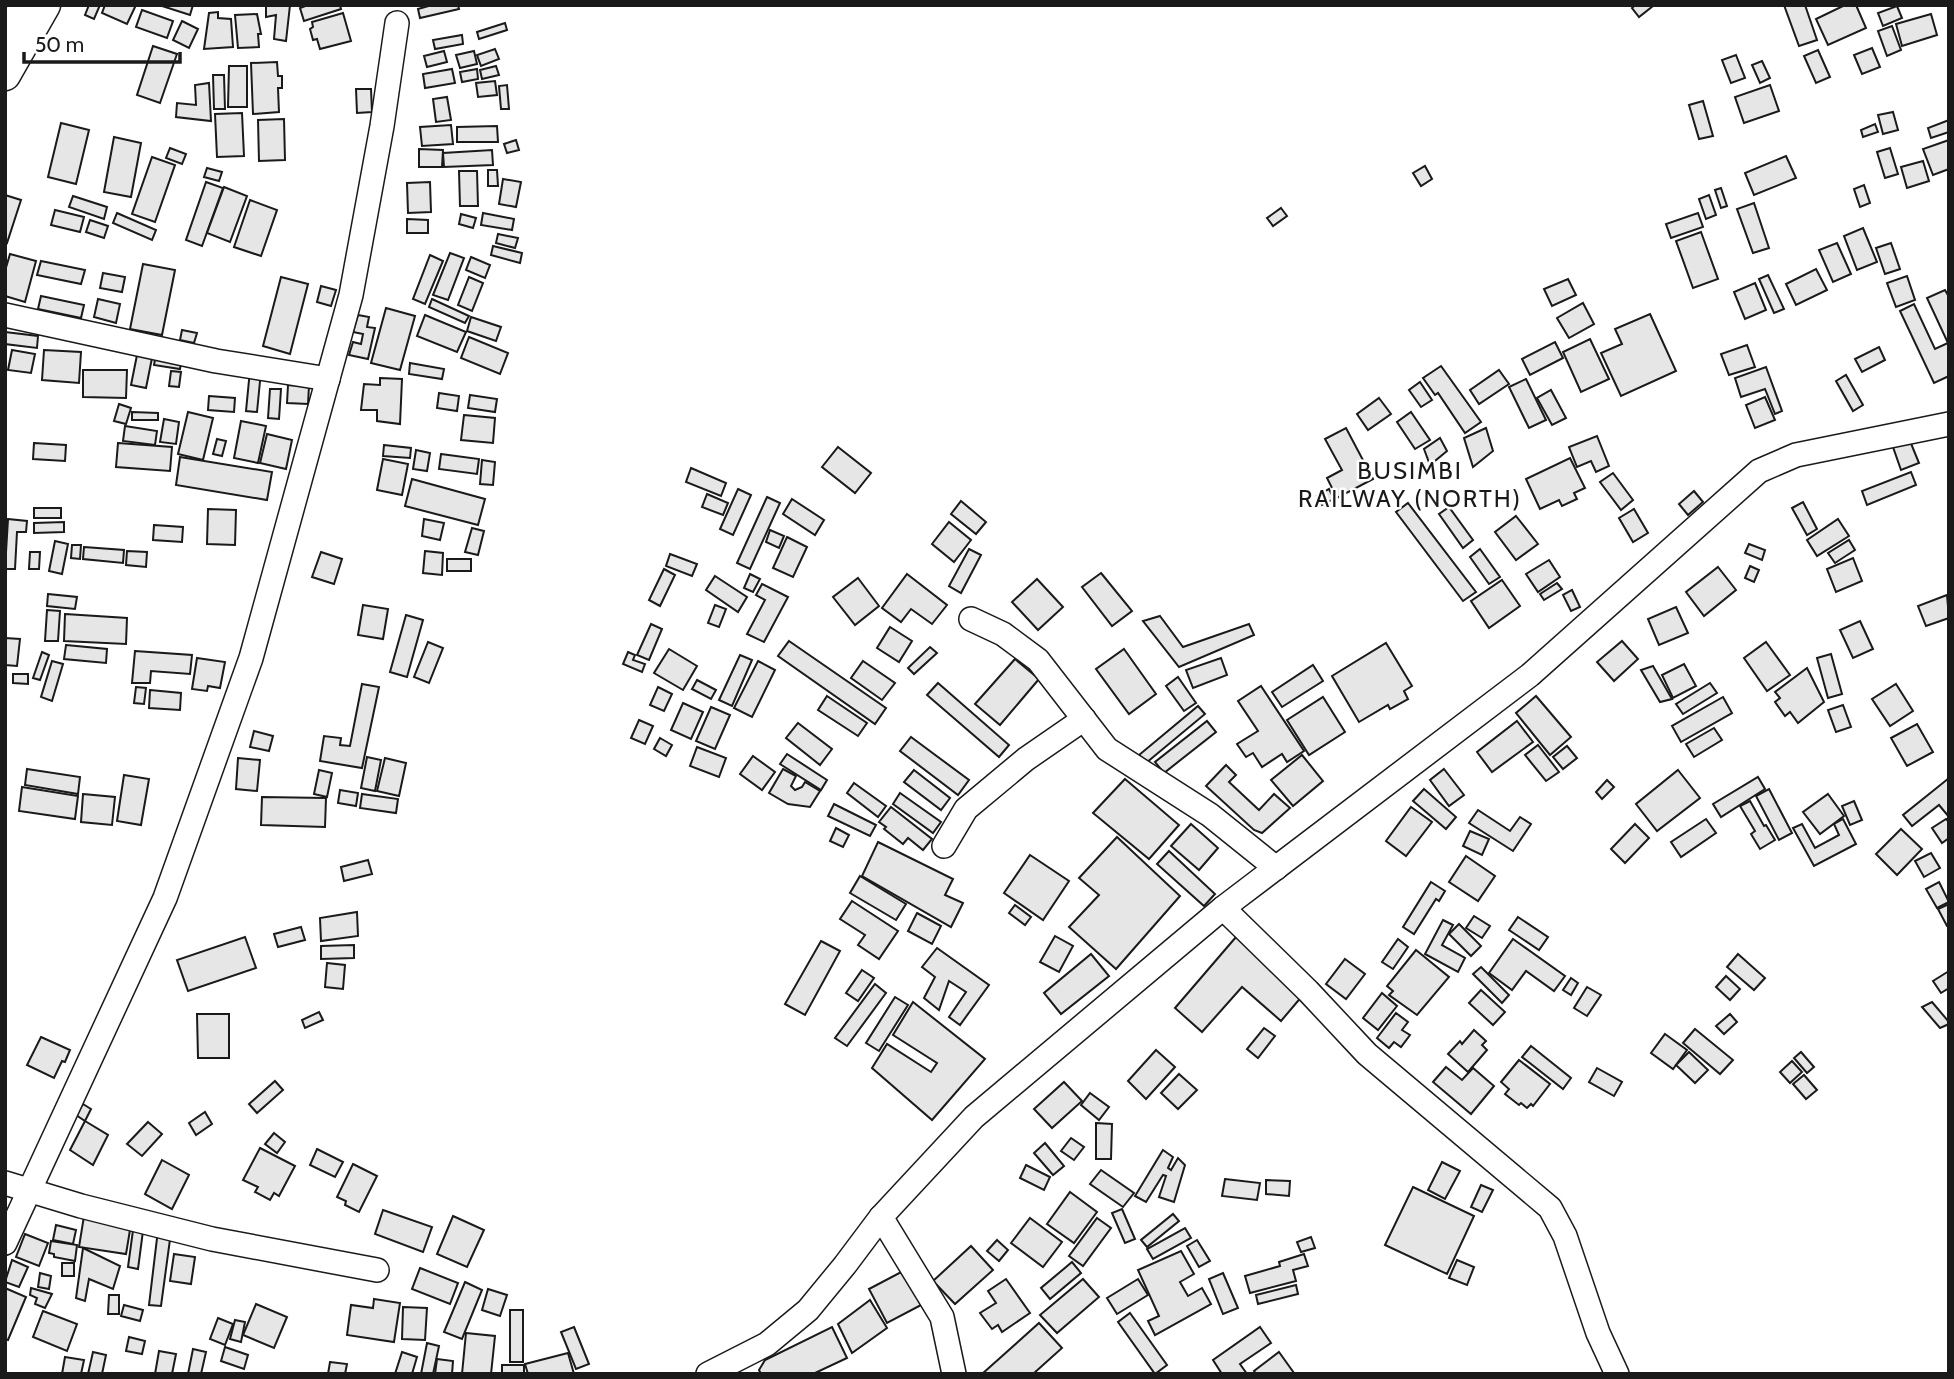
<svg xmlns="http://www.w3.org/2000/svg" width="1954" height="1379" font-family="Cabin,sans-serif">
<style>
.building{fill:#e6e6e6;stroke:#1a1a1a;stroke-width:2}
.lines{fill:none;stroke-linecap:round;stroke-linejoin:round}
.minor-casing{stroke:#1a1a1a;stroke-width:26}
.major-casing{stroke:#1a1a1a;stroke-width:33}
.minor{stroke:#fff;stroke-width:23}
.major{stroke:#fff;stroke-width:30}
.labels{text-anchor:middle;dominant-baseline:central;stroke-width:5;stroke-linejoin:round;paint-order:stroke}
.quarter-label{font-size:24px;letter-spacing:2px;fill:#1a1a1a;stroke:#fff}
</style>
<rect width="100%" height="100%" fill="#fff"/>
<!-- building -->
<g class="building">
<path d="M89,5H100L94,19L85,15Z"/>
<path d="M105,5H136L127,24L102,13Z"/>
<path d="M159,5H193L190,15Z"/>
<path d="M266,5H290L286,41L274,39L276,15L266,17Z"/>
<path d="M308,5H340L341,9L304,21L300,8Z"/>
<path d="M432,5H458L459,9L420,18L418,9Z"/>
<path d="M1635,5H1653V6L1639,17L1632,8Z"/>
<path d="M1784,5H1805L1817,40L1799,46Z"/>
<path d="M1845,5H1856L1866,28L1828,45L1816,19Z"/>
<path d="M1897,6L1902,18L1883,26L1878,13Z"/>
<path d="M142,10L173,21L167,38L136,27Z"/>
<path d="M218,12V18L231,19L233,47L204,49L209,13Z"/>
<path d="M343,13L351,41L320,49L317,39L313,40L310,29L313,27L312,22Z"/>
<path d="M257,14L261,34H258L259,47L238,48L235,15Z"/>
<path d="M1931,14L1937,35L1902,46L1896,24Z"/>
<path d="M182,21L198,29L189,48L173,40Z"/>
<path d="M505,23L507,30L479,39L477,32Z"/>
<path d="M1892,26L1901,50L1887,56L1878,31Z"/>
<path d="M462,35L463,44L435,49L433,40Z"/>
<path d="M153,46L177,54L160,103L137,95Z"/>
<path d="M1872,48L1880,67L1862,74L1854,55Z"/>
<path d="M495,49L499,59L481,66L477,55Z"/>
<path d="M1818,50L1830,77L1816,83L1804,56Z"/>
<path d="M444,51L447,62L427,67L424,56Z"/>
<path d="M474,51L477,64L460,68L456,55Z"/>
<path d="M1736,55L1745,78L1731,83L1722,60Z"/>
<path d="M1762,61L1770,78L1760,83L1752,65Z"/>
<path d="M277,62L278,76H282V88H278L279,112L253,114L251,63Z"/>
<path d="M229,66H247V107H228Z"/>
<path d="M496,66L499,75L482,79L480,70Z"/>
<path d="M452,69L455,83L425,88L423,74Z"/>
<path d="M477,69L478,79L462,82L460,72Z"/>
<path d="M213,75H224L225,109H214Z"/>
<path d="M495,81L497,95L478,97L476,83Z"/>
<path d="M209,83L211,121L176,117L177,103L196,105L195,85Z"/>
<path d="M507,85L509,109H501L499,86Z"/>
<path d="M1770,85L1779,111L1744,123L1735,97Z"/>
<path d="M356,89H371L372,112L357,113Z"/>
<path d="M447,97L451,120L436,122L433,99Z"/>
<path d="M1703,101L1713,136L1699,139L1689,105Z"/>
<path d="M1893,112L1898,130L1883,134L1878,115Z"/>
<path d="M242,113L244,156L217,157L215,114Z"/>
<path d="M284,119L285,160L259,161L258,120Z"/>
<path d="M1949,120V132L1931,138L1928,128Z"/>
<path d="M61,123L89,130L76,184L48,177Z"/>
<path d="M1875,124L1878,132L1863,137L1861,130Z"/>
<path d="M451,125L453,144L422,146L420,127Z"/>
<path d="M497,126L498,142H457V127Z"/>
<path d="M114,137L141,143L131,197L104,192Z"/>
<path d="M516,140L519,150L507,153L504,144Z"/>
<path d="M1949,140V169L1933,175L1923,149Z"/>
<path d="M170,148L186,154L182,164L166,158Z"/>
<path d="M1890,148L1898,174L1885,178L1877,152Z"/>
<path d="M419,149L443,150L442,167H419Z"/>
<path d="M492,150L493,165L444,167L443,153Z"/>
<path d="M1786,156L1796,178L1754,195L1745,173Z"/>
<path d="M152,157L175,165L155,222L132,214Z"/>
<path d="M1923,161L1929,181L1907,188L1901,167Z"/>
<path d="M1425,166L1432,179L1421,186L1413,173Z"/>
<path d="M207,168L222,172L219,181L204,177Z"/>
<path d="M488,170H497L498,186H488Z"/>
<path d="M459,171H477L478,206H460Z"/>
<path d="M503,179L521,182L516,207L499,204Z"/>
<path d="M206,182L223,188L202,246L186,240Z"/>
<path d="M430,182L431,212L408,213L407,183Z"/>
<path d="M1864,185L1870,203L1860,207L1854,189Z"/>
<path d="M224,187L247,196L230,242L207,233Z"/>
<path d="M1721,188L1727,206L1721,208L1715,190Z"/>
<path d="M5,195L21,200L7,243L5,242Z"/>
<path d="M1709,195L1716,215L1706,219L1699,199Z"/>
<path d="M73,196L107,207L104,219L69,207Z"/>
<path d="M250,200L277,210L261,256L234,247Z"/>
<path d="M1754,203L1769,248L1753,253L1737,209Z"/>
<path d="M1281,208L1287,216L1273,226L1267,218Z"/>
<path d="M55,210L84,217L80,232L51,225Z"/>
<path d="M117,213L156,230L152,240L113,223Z"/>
<path d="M483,213L514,219L512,230L481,225Z"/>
<path d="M1698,213L1703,227L1671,238L1666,224Z"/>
<path d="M461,214L476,218L473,228L459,224Z"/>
<path d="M407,219L428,220V233H407Z"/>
<path d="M90,220L108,226L104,238L86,232Z"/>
<path d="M1863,228L1877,262L1857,270L1844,236Z"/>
<path d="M1701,232L1718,279L1693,288L1676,241Z"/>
<path d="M498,234L518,238L515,248L496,243Z"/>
<path d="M1837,243L1851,274L1833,282L1819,250Z"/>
<path d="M1891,243L1900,269L1885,274L1876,248Z"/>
<path d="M493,246L522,253L520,263L491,255Z"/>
<path d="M450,253L464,258L448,300L433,295Z"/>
<path d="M10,254L36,261L25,302L5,296V271Z"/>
<path d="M430,255L443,261L425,304L413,299Z"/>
<path d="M471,257L490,265L485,278L466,270Z"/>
<path d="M41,261L85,270L81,284L37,275Z"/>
<path d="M143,264L175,270L162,335L130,329Z"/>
<path d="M1816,269L1827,290L1796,305L1786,284Z"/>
<path d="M103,273L125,277L122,292L100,288Z"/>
<path d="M1768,275L1784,309L1774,313L1759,279Z"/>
<path d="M1907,276L1915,300L1896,307L1887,283Z"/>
<path d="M281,277L308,284L290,354L263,346Z"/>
<path d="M469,277L483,283L472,311L458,305Z"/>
<path d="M1568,279L1576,295L1552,306L1544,289Z"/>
<path d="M1755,283L1766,310L1745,319L1734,292Z"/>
<path d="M321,286L336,290L331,306L317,302Z"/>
<path d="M1945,290L1949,297V376L1934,383L1900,311L1914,304L1935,349L1948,343L1927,298Z"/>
<path d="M41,296L84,305L81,318L38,309Z"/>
<path d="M98,299L120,304L116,323L94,317Z"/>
<path d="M432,299L469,316L465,323L429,307Z"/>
<path d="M1583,303L1594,324L1569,338L1557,318Z"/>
<path d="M386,308L415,316L400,370L371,363Z"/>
<path d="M1650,314L1676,371L1621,396L1601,353L1622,344L1615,329Z"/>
<path d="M358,315L369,317L367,327L375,328L368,359L349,355L353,342L361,344L363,334L353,332Z"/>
<path d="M425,315L466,332L457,352L417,336Z"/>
<path d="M471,317L501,327L496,341L467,331Z"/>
<path d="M182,330L197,333L194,343L180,340Z"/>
<path d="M5,332L38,336L37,348L5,344Z"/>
<path d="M469,337L508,353L500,374L461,358Z"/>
<path d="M1590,339L1609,379L1581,392L1563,352Z"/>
<path d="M1555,342L1563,358L1530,375L1522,359Z"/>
<path d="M1747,345L1755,367L1729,375L1721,354Z"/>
<path d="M1879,347L1885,360L1862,372L1855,359Z"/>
<path d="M12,350L35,354L31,373L8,370Z"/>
<path d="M44,350L81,352L79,383L42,380Z"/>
<path d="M138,350L153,353L146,388L131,385Z"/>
<path d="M156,354L182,358L180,369L154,365Z"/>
<path d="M410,363L444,369L442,379L409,374Z"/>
<path d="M1441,366L1481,422L1465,433L1438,393L1435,395L1423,378Z"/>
<path d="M1766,367L1782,411L1775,414L1765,389L1741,397L1735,378Z"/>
<path d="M83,370H127L126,398L83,397Z"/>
<path d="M250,370L261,371L257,412L246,411Z"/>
<path d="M1499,370L1509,384L1479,404L1470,390Z"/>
<path d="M171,371L181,372L179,387L169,386Z"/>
<path d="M1846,375L1863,405L1853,411L1836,381Z"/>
<path d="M380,378L402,379L400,424L377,421V410H361L364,384L380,385Z"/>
<path d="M1526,379L1546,420L1529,428L1509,387Z"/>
<path d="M1420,382L1432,400L1421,407L1409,390Z"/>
<path d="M288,385L309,386L308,404L287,403Z"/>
<path d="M270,389H281L279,419L268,418Z"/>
<path d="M1551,390L1566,418L1552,425L1537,398Z"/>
<path d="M439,393L459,396L457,411L437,408Z"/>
<path d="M470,395L497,399L495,412L468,408Z"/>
<path d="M209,396L235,398L234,412L208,410Z"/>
<path d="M1765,397L1775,420L1755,428L1746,405Z"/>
<path d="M1379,398L1391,414L1368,430L1357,414Z"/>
<path d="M119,404L131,408L126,424L114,421Z"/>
<path d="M132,412L158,413V420H132Z"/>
<path d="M188,412L213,418L203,460L178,454Z"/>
<path d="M1411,412L1430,440L1415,449L1397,422Z"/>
<path d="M464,415L495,418L493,443L461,440Z"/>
<path d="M164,419L179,422L176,444L160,442Z"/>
<path d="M241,421L266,426L258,463L234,458Z"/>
<path d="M125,426L157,431L155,445L123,441Z"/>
<path d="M1346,428L1373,479L1337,498L1327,478L1342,470L1325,439Z"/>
<path d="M1486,428L1493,451L1473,467L1464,438Z"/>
<path d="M267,434L292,440L286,469L260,463Z"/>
<path d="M1597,436L1609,466L1596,472L1591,461L1577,467L1569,447Z"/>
<path d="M1440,438L1447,451L1430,465L1424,449Z"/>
<path d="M217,439L226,441L222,456L213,454Z"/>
<path d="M1910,441L1919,463L1901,470L1893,447Z"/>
<path d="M34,443L66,445L65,461L33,459Z"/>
<path d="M118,443L172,447L170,471L116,467Z"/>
<path d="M384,445L411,448L410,458L383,456Z"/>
<path d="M838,447L871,473L855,493L822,467Z"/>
<path d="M416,450L430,453L427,471L413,469Z"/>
<path d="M441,454L479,459L477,474L439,469Z"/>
<path d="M180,457L272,472L267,500L176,485Z"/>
<path d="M1570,458L1585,488L1574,493L1577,499L1562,506L1559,500L1540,509L1526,479Z"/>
<path d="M383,459L408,464L402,495L377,490Z"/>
<path d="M482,460L495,462L493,485L480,484Z"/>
<path d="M691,468L726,483L721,496L686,482Z"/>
<path d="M1911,472L1916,485L1867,505L1862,491Z"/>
<path d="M1613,473L1633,500L1621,510L1600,482Z"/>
<path d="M412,479L485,499L478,525L405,506Z"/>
<path d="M738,489L751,495L733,535L720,529Z"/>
<path d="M1329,489L1334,499L1322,505L1317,496Z"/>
<path d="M1694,491L1703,502L1688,515L1679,504Z"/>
<path d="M707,494L728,503L723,515L702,507Z"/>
<path d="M767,497L780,503L750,569L737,563Z"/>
<path d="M792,499L824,520L815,535L783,514Z"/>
<path d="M961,501L986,522L976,534L951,514Z"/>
<path d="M1803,502L1817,529L1807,535L1792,508Z"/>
<path d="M1408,503L1476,592L1463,601L1396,512Z"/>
<path d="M1449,507L1473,540L1463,548L1439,514Z"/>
<rect x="34" y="508" width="27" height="10"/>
<path d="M208,509L236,510L235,545L207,544Z"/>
<path d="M1634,509L1648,533L1633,542L1619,518Z"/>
<path d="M1516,516L1538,544L1516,560L1495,532Z"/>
<path d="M8,519L27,521L26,532H17L15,569H5Z"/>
<path d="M424,519L444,523L440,540L422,536Z"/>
<path d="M1838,519L1849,536L1817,556L1807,540Z"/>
<path d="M64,522V532L34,533V523Z"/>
<path d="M949,522L971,540L954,562L932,544Z"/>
<path d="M154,525L183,527L182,542L153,540Z"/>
<path d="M472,528L484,531L478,555L465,552Z"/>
<path d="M770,530L784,536L779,548L766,542Z"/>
<path d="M787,537L807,547L793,577L773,568Z"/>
<path d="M1849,540L1855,550L1835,563L1828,553Z"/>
<path d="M55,541L68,544L62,574L49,571Z"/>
<path d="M1749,544L1765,550L1762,560L1745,553Z"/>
<path d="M72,545H81L80,559L71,558Z"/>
<path d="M84,547L124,550L123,563L83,559Z"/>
<path d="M969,549L981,555L961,593L949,586Z"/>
<path d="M1480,549L1500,577L1489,584L1470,557Z"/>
<path d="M127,551L147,552L146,567L126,565Z"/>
<path d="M425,551L443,553L442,575L423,573Z"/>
<path d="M30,552H40L39,569H29Z"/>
<path d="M321,552L342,559L334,584L312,577Z"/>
<path d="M670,554L697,564L692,576L666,566Z"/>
<path d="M1853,558L1862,581L1836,592L1827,569Z"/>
<rect x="447" y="559" width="24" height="12"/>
<path d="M1549,560L1560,577L1538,592L1526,574Z"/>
<path d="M1750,566L1759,570L1754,582L1745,578Z"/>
<path d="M1718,567L1736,590L1704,616L1686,592Z"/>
<path d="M664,569L675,575L660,606L649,600Z"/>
<path d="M1101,573L1132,611L1112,626L1082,587Z"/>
<path d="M750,574L760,579L753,592L744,588Z"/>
<path d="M907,574L947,605L932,624L911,609L901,622L882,608Z"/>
<path d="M715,576L747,597L738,612L706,590Z"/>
<path d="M858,578L879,606L855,625L833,597Z"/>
<path d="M1037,579L1063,607L1038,630L1012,602Z"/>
<path d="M1502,580L1520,606L1489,628L1471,601Z"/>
<path d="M1557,583L1562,589L1544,600L1540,594Z"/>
<path d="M762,584L788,597L764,642L747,634L765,600L756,595Z"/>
<path d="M1572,590L1580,607L1571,611L1563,595Z"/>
<path d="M48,594L77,597L75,609L47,606Z"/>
<path d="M1947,595L1949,618L1926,626L1918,606Z"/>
<path d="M363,605L388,609L383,639L358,635Z"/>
<path d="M715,605L726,609L719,627L708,623Z"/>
<path d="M1676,607L1688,633L1659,645L1648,619Z"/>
<path d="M47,610L60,611L58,641H45Z"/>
<path d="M65,614L127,618L126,644L64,641Z"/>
<path d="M406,615L423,620L407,677L390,672Z"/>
<path d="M1160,616L1183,647L1249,624L1254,635L1179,667L1143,621Z"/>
<path d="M1860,621L1873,649L1853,658L1840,630Z"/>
<path d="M651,624L662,629L649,660L637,655Z"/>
<path d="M890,627L912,641L899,662L877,648Z"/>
<path d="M5,638L20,639L17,666L5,665Z"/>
<path d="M789,641L886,708L875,724L778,656Z"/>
<path d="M1622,641L1638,659L1614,681L1597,662Z"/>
<path d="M428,642L443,648L429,683L414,677Z"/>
<path d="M1766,642L1790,675L1767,691L1744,658Z"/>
<path d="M1386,643L1412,686L1404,691L1408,699L1390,709L1388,705L1359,722L1332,676Z"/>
<path d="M66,645L107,649L106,663L64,659Z"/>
<path d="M930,647L937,653L914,674L908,668Z"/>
<path d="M669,649L697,666L683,690L654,673Z"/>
<path d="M1124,649L1156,694L1129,714L1096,669Z"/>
<path d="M135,651L192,655L190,674L151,671L150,683H132Z"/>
<path d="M42,652L49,655L40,680L33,678Z"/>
<path d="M628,652L635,655L633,660L645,664L642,672L623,664Z"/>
<path d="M1831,654L1842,694L1828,698L1817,658Z"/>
<path d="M740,655L752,660L732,706L719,700Z"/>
<path d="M197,658L225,662L220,688L208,686L207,691L192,689Z"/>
<path d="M1221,658L1227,675L1193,688L1186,670Z"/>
<path d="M1015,659L1039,679L1000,725L975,704Z"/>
<path d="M52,661L63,664L52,701L41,697Z"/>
<path d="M758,661L775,670L752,717L734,708Z"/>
<path d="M863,661L895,683L882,700L851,678Z"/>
<path d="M1684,664L1696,686L1673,698L1662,675Z"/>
<path d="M1313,665L1323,681L1282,707L1272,692Z"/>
<path d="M1653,666L1672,699L1660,702L1641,670Z"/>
<path d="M1807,668L1824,702L1798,723L1790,712L1785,716L1775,702L1780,698L1775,692Z"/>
<path d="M13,674H28V684L13,683Z"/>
<path d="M1178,677L1196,703L1184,711L1166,686Z"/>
<path d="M697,680L716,690L711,699L692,689Z"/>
<path d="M938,683L1009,745L999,757L927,695Z"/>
<path d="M1710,683L1717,693L1683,714L1676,704Z"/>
<path d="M362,684L379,687L362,768L320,761L324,736L341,738L340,745L350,746Z"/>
<path d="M1896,684L1913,711L1890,726L1872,699Z"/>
<path d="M1261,686L1304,751L1287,762L1282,754L1262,767L1253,753L1246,757L1237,744L1258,731L1238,701Z"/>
<path d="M136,687L146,688L144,704L134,703Z"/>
<path d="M658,687L672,694L664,711L650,705Z"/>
<path d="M150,690L181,693L180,710L149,708Z"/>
<path d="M827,696L867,723L858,736L818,710Z"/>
<path d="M1536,696L1571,737L1550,755L1516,713Z"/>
<path d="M1323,697L1345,732L1309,755L1287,720Z"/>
<path d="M1723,697L1732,713L1681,742L1672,726Z"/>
<path d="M683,703L703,712L691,739L671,730Z"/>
<path d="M1843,705L1851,727L1836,732L1828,710Z"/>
<path d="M1198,706L1205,714L1146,763L1139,755Z"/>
<path d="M711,707L730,715L715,749L696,741Z"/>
<path d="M639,720L653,726L645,744L631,738Z"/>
<path d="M1207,721L1216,732L1164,773L1155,762Z"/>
<path d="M1517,721L1533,742L1492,772L1477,752Z"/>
<path d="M798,723L832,749L820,765L786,738Z"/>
<path d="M1917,724L1933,752L1907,766L1891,738Z"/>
<path d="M1714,728L1722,740L1694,757L1686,744Z"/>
<path d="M254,731L273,736L269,751L250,747Z"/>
<path d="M911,737L969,780L958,795L900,751Z"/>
<path d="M660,738L672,745L666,756L654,749Z"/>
<path d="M1538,745L1559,772L1546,781L1525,755Z"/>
<path d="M1567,746L1577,758L1563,769L1553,757Z"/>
<path d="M697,747L726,758L719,777L690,766Z"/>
<path d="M787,754L827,780L821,790L780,764Z"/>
<path d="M1302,755L1323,781L1293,806L1271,780Z"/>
<path d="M753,756L775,772L762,790L740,774Z"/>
<path d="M367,757L381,760L375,791L361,788Z"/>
<path d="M238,758L260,760L257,791L236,789Z"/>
<path d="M385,758L406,763L399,796L377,791Z"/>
<path d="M1226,765L1236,775L1229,782L1259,810L1274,794L1290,808L1262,833L1254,830L1206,786Z"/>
<path d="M27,769L80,777L78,794L25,785Z"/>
<path d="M783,769L796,776L791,786L795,790L802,787L805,782L820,791L810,807L788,804L769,793Z"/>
<path d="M1444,769L1464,795L1449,806L1430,780Z"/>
<path d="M319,770L332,773L327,797L314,794Z"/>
<path d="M914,770L950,798L941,810L904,782Z"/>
<path d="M1678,770L1700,798L1657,831L1636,804Z"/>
<path d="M124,775L149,779L141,825L117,821Z"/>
<path d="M1758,777L1765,789L1721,817L1713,804Z"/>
<path d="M1949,778V817L1939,805L1912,826L1903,815Z"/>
<path d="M1125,779L1179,825L1149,859L1093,813Z"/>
<path d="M1607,780L1614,787L1602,799L1596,792Z"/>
<path d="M854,783L886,806L878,817L847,793Z"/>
<path d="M22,787L78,796L75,819L19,811Z"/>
<path d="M1424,789L1456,817L1446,829L1413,801Z"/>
<path d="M1769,789L1792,833L1779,840L1756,796Z"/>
<path d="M340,790L358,793L356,806L338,803Z"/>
<path d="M900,793L941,822L933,833L893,804Z"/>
<path d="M83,794L115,797L112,825L81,822Z"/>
<path d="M362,794L398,799L396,813L360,808Z"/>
<path d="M1828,794L1844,816L1820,834L1803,812Z"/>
<path d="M262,797L326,798L325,827L261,825Z"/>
<path d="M1750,801L1764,826L1766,825L1775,840L1760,849L1751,834L1755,831L1740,806Z"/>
<path d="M1854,801L1862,820L1850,825L1842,806Z"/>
<path d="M834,804L876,825L870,836L828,816Z"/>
<path d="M891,807L932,839L923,850L908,838L903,844L884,829L886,827L879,822Z"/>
<path d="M1411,807L1432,822L1406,856L1386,841Z"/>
<path d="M1478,810L1510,831L1520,817L1531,824L1513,851L1469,823Z"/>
<path d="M1706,819L1716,833L1681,857L1671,842Z"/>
<path d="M1843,819L1856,844L1814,866L1793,828L1802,824L1815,848L1839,835L1834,824Z"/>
<path d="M1946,819L1949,822V838L1942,843L1932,828Z"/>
<path d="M1191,824L1218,848L1199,870L1171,846Z"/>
<path d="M1635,824L1649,838L1625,863L1611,849Z"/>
<path d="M836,828L849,835L843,847L830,841Z"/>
<path d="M1901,829L1922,849L1897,875L1876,854Z"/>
<path d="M1470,831L1489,839L1482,855L1463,846Z"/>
<path d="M1117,837L1180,896L1116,969L1069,927L1099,895L1079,878Z"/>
<path d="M878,842L953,879L945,895L963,903L951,927L862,876Z"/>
<path d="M1169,851L1215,894L1204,906L1157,864Z"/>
<path d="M1931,853L1940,868L1924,877L1915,861Z"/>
<path d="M1030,855L1069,881L1043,920L1004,893Z"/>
<path d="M1466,856L1495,876L1478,901L1449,882Z"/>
<path d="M368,860L372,874L344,881L341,867Z"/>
<path d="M860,876L906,904L896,920L850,893Z"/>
<path d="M1431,882L1445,891L1439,901L1436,899L1414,934L1403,927Z"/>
<path d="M1939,882L1949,902L1937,908L1926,889Z"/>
<path d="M852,901L898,931L879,959L858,945L865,935L840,919Z"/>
<path d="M1949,904V926H1947L1938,909Z"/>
<path d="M1015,905L1031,917L1025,925L1009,913Z"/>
<path d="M357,912L358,936L321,941L320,918Z"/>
<path d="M917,913L941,926L932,944L908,931Z"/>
<path d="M1474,916L1490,926L1482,938L1466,928Z"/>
<path d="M1518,917L1548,937L1539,950L1509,930Z"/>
<path d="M1443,920L1453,925L1442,945L1465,958L1458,972L1425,954Z"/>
<path d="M1459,924L1481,946L1471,956L1449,934Z"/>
<path d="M301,927L305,940L278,947L274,934Z"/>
<path d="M1055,936L1073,946L1059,972L1040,962Z"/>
<path d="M245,937L256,968L188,991L177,960Z"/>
<path d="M1236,937L1303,995L1281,1021L1242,987L1202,1032L1175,1008Z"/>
<path d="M1398,939L1408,947L1393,969L1382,962Z"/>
<path d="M1513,939L1565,976L1554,991L1526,971L1512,990L1489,973Z"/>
<path d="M821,941L840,951L805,1015L785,1004Z"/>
<path d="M354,945V958L321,959V946Z"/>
<path d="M937,948L989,985L960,1025L949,1017L966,992L949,981L939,1010L924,998L935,977L922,967Z"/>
<path d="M1416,950L1449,977L1417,1015L1389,995L1393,991L1387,986Z"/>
<path d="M1091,954L1109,976L1061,1014L1044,993Z"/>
<path d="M1738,954L1765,978L1754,990L1727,967Z"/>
<path d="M1345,959L1365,974L1346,999L1326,984Z"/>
<path d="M327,963L345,965L343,989L325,987Z"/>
<path d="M1481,967L1509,995L1502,1003L1473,974Z"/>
<path d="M862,970L874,978L858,1001L846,993Z"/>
<path d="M1949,971V988L1941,993L1933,981Z"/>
<path d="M1726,976L1740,989L1730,1000L1716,987Z"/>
<path d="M1571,978L1578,983L1571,995L1563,990Z"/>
<path d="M875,984L886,993L847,1046L835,1038Z"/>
<path d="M1587,987L1601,995L1587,1016L1574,1008Z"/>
<path d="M1481,990L1505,1012L1493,1025L1469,1003Z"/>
<path d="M1382,993L1397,1006L1378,1030L1363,1018Z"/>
<path d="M895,997L908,1005L879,1051L866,1043Z"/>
<path d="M913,1002L985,1059L932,1120L872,1068L887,1044L931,1072L937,1063L893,1035Z"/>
<path d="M1932,1002L1949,1022V1024L1940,1028L1922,1007Z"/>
<path d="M319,1012L323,1020L305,1028L302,1020Z"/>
<path d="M1396,1013L1408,1022L1402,1030L1410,1035L1401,1047L1394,1042L1389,1048L1377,1038Z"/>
<path d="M197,1014H229V1058H198Z"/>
<path d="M1730,1014L1737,1022L1724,1034L1716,1026Z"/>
<path d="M1264,1028L1275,1036L1258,1058L1247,1049Z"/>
<path d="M1695,1029L1733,1060L1720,1074L1683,1043Z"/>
<path d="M1474,1030L1486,1041L1482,1045L1487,1050L1468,1072L1448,1054L1460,1041L1462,1044Z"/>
<path d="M1665,1034L1687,1050L1673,1069L1651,1053Z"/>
<path d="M41,1037L70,1050L65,1062L62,1061L54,1078L27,1065Z"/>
<path d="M1531,1046L1571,1078L1563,1089L1522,1057Z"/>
<path d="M1156,1050L1175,1067L1146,1099L1128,1081Z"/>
<path d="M1689,1052L1708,1070L1695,1083L1676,1065Z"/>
<path d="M1801,1052L1814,1067L1807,1073L1794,1058Z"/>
<path d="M1519,1060L1550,1084L1533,1106L1531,1104L1527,1108L1521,1103L1519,1105L1505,1094L1509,1089L1501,1082Z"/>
<path d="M1792,1061L1802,1072L1790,1083L1780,1072Z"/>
<path d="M1446,1067L1462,1080L1473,1068L1494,1086L1471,1114L1433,1082Z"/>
<path d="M1597,1068L1622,1082L1614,1096L1589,1082Z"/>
<path d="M1179,1074L1197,1090L1178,1109L1161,1093Z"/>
<path d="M1804,1075L1817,1090L1806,1099L1793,1084Z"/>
<path d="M275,1081L283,1090L257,1113L249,1104Z"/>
<path d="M1064,1082L1082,1101L1052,1128L1034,1109Z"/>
<path d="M1090,1093L1109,1107L1099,1120L1081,1105Z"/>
<path d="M83,1104L91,1109L85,1121L76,1115Z"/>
<path d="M205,1112L212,1124L196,1135L189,1123Z"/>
<path d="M85,1121L108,1135L93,1165L70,1150Z"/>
<path d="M148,1122L162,1134L142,1156L127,1144Z"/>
<path d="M1096,1123L1112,1124L1111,1159H1096Z"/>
<path d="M274,1133L285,1142L277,1153L265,1144Z"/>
<path d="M1071,1138L1084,1147L1074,1160L1061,1151Z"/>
<path d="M1045,1143L1064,1166L1053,1175L1034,1153Z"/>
<path d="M260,1148L295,1166L279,1196L274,1193L270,1200L255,1192L258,1187L243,1180Z"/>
<path d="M317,1149L343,1162L335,1177L310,1165Z"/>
<path d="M1163,1150L1173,1157L1168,1168L1171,1170L1178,1158L1185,1165L1174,1202L1159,1197L1166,1176L1163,1175L1146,1202L1135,1196Z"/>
<path d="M162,1160L189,1175L172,1209L145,1194Z"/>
<path d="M1442,1162L1460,1171L1445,1199L1428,1190Z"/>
<path d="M353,1164L377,1176L359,1212L345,1205L346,1201L337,1197Z"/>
<path d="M1026,1165L1050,1177L1044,1190L1020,1178Z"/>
<path d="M1101,1170L1134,1193L1123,1207L1090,1184Z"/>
<path d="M1225,1179L1260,1183L1257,1200L1222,1196Z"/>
<path d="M1266,1180L1290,1181L1289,1196L1266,1194Z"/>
<path d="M1481,1185L1493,1190L1482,1212L1471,1207Z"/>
<path d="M1413,1187L1474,1216L1447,1274L1385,1245Z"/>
<path d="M1070,1192L1097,1212L1074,1243L1047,1224Z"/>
<path d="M1122,1209L1135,1239L1125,1243L1112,1213Z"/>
<path d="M383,1210L432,1227L423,1252L375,1234Z"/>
<path d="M1173,1214L1179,1221L1147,1247L1141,1240Z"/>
<path d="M84,1216L131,1224L126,1254L79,1247Z"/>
<path d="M453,1216L484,1230L467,1267L437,1254Z"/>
<path d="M1030,1218L1062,1242L1043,1267L1011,1243Z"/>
<path d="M1097,1218L1111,1228L1083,1266L1069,1256Z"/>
<path d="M56,1225L76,1230L73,1244L53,1240Z"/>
<path d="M1185,1228L1191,1238L1153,1259L1147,1249Z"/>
<path d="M133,1230L143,1231L138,1269L128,1267Z"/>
<path d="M158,1230L171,1232L161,1306L149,1305Z"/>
<path d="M25,1234L48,1243L39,1266L16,1257Z"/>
<path d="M1311,1237L1315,1248L1301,1252L1297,1242Z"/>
<path d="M997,1240L1008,1250L999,1261L987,1251Z"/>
<path d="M1197,1240L1210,1261L1199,1267L1187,1246Z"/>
<path d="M51,1241L77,1245L75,1261L54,1257V1254L49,1253Z"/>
<path d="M971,1246L993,1270L955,1304L933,1281Z"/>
<path d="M83,1248L120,1266L113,1289L89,1279L85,1301L76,1298Z"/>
<path d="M1181,1251L1194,1274L1180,1282L1188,1296L1202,1288L1211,1304L1155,1335L1148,1321L1159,1316L1138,1270Z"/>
<path d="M174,1254L195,1257L191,1284L170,1281Z"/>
<path d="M1304,1254L1308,1266L1293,1270L1296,1281L1250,1293L1245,1276L1280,1266L1279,1262Z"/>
<path d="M12,1260L28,1267L19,1287L5,1282Z"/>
<path d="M1457,1260L1474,1267L1467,1285L1449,1278Z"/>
<path d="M1072,1262L1081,1273L1050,1299L1041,1288Z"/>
<rect x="62" y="1263" width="12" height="13"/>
<path d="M420,1268L458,1283L450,1304L412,1289Z"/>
<path d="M905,1270L923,1304L887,1323L869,1289Z"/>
<path d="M40,1273L51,1276L49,1289L38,1287Z"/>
<path d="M1223,1273L1238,1308L1223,1314L1209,1279Z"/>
<path d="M1006,1279L1030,1313L1002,1332L998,1325L992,1329L980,1313L996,1303L988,1291Z"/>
<path d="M1083,1279L1099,1297L1057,1333L1040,1315Z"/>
<path d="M1138,1279L1148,1295L1117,1314L1107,1298Z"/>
<path d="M465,1282L482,1290L462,1339L444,1332Z"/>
<path d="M1296,1285L1298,1294L1258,1304L1256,1295Z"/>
<path d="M5,1288L26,1297L8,1340L5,1339Z"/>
<path d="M31,1288L52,1294L45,1308L35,1304L37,1298L30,1295Z"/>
<path d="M488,1289L507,1295L500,1316L482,1310Z"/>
<path d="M109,1295H119V1314H108Z"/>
<path d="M374,1299L400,1303L394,1342L347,1335L351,1305L373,1308Z"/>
<path d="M870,1300L887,1328L852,1353L838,1324Z"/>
<path d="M256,1304L287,1317L274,1348L243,1335Z"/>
<path d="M124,1305L143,1310L140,1321L121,1316Z"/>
<path d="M403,1307L427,1308L425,1340L402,1339Z"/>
<rect x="510" y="1310" width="13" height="52"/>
<path d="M43,1311L77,1324L67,1351L33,1337Z"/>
<path d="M1130,1313L1167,1365L1155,1374L1118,1322Z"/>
<path d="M218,1318L233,1324L225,1345L210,1339Z"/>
<path d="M235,1320L245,1322L241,1342L230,1339Z"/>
<path d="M1039,1323L1062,1348L1033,1374H982Z"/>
<path d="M574,1327L589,1364L576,1369L561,1332Z"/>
<path d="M832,1327L847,1358L813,1374H761L759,1370L765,1360Z"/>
<path d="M1260,1327L1271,1343L1240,1364L1247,1374H1222L1213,1360Z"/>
<path d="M466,1333L495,1336L491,1374H462Z"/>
<path d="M129,1337L145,1341L142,1354L126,1351Z"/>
<path d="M427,1343L439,1346L433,1374H421Z"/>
<path d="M225,1347L248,1355L244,1369L221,1361Z"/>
<path d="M193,1349L206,1352L201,1374H188Z"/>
<path d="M159,1351L176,1354L172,1374H155Z"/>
<path d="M93,1352L106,1355L102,1374H88Z"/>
<path d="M402,1352L417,1357L412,1374H395Z"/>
<path d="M1279,1352L1294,1373L1256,1374L1254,1371Z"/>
<path d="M568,1353L574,1374H528L525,1364Z"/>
<path d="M65,1357L84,1360L81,1374H62Z"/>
<path d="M437,1359L453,1361L452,1374H435Z"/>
<path d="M330,1362L347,1364L345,1374H328Z"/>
<rect x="502" y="1365" width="22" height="9"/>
</g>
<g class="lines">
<defs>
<g id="minor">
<path d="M5,53L20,5"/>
<path d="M5,315L216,361L328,379"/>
<path d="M971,619L1003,634L1038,660L1107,749L1210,815L1276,868"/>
<path d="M944,846L966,809L1026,759L1084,719"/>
<path d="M1223,908L1308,991L1367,1054L1550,1208L1565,1236L1598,1333L1617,1374"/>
<path d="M5,1183L81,1206L212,1239L377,1270"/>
<path d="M881,1217L942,1317L954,1374"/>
<path d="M5,1243L165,898L251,658L351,295L382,126L397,23"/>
<path d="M708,1374L767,1344L808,1310L845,1265L881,1217L974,1117L1223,908L1530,675L1759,471L1796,455L1949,424"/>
</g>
<path id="major" d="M5,75L45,5"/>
</defs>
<!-- minor casing -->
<use href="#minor" class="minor-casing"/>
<!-- major casing -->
<use href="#major" class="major-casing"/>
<!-- minor -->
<use href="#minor" class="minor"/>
<!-- major -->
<use href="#major" class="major"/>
</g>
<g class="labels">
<!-- quarter labels -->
<g class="quarter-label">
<text x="1410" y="470">BUSIMBI<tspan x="1410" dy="28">RAILWAY (NORTH)</tspan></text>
</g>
</g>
<!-- border -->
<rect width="1954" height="1379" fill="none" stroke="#1a1a1a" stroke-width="14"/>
<!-- scale -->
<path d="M24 52v10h156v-10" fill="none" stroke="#1a1a1a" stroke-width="3.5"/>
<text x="35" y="52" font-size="21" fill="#1a1a1a" stroke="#ffffff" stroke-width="5" paint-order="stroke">50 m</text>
</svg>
